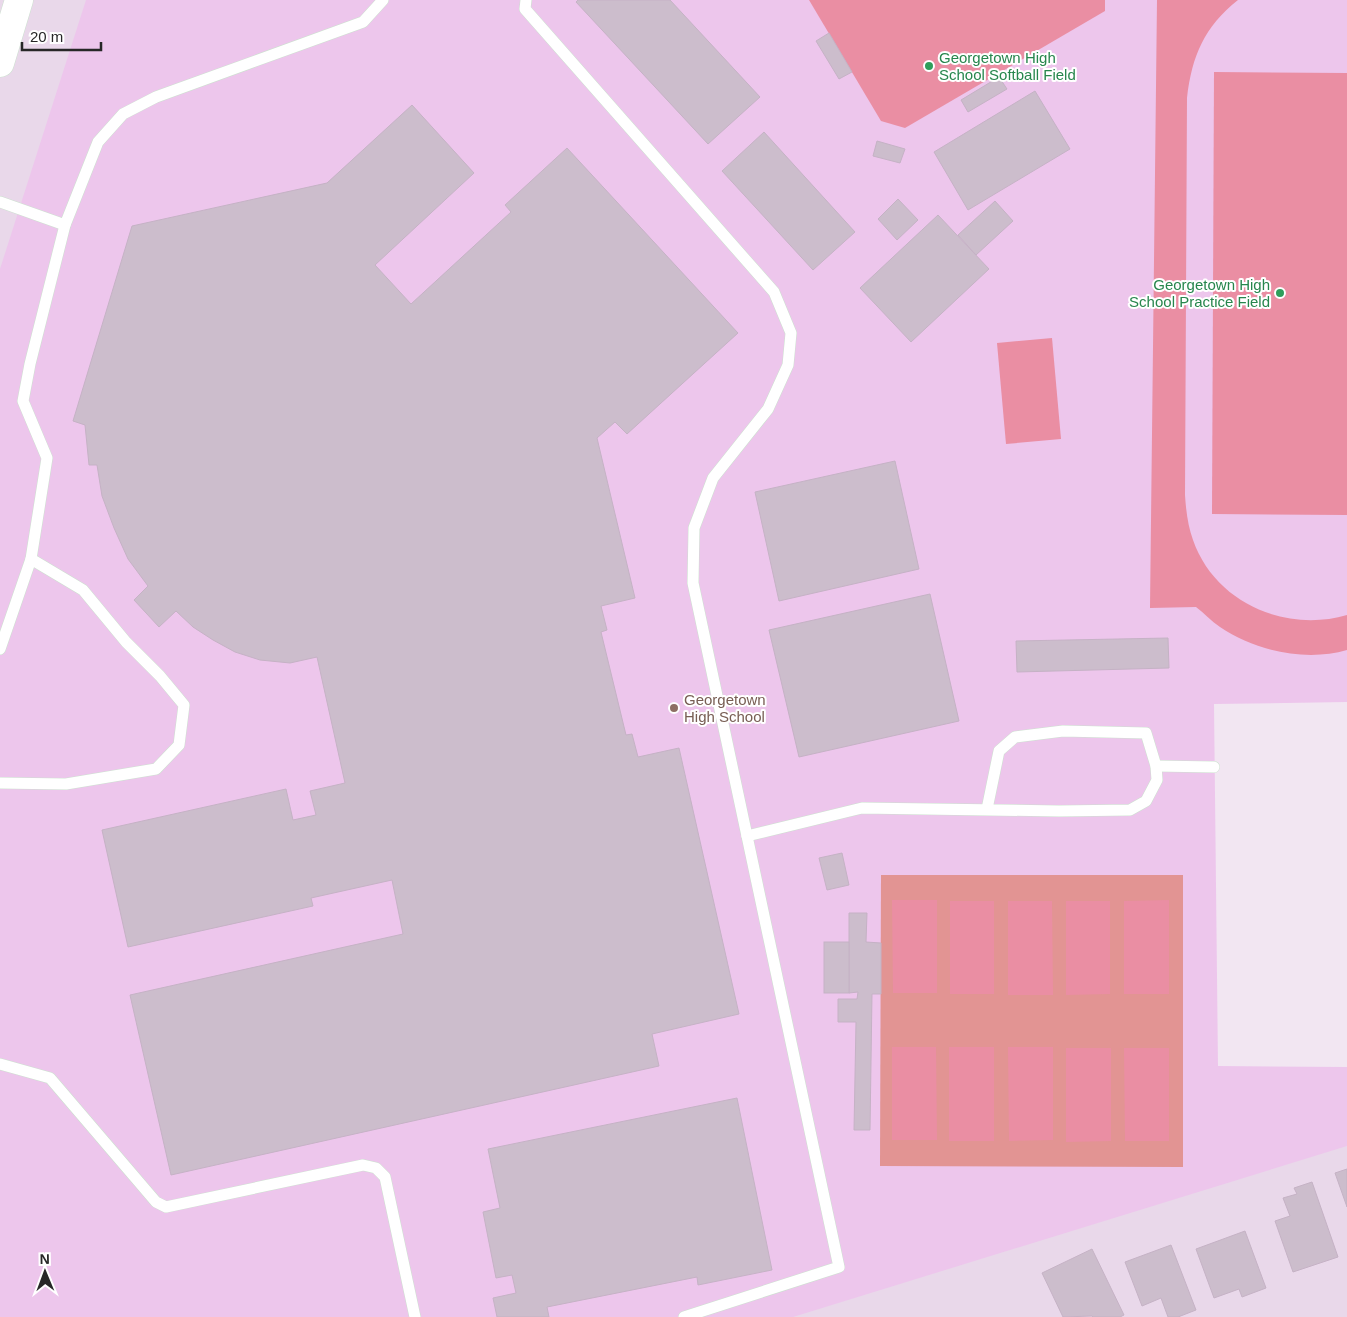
<svg xmlns="http://www.w3.org/2000/svg" width="1347" height="1317" font-family="Helvetica,sans-serif">
<style>
.education{fill:#edc6ec}
.green{fill:#e29493}
.pitch{fill:#ea8ea3}
.plaza{fill:#f2e6f2}
.building{fill:#ccbdcc;stroke:#c5b2c5}
.lines{fill:none;stroke-linecap:round;stroke-linejoin:round}
.lane-casing{stroke:#cde1d0;stroke-width:12}
.secondary-casing{stroke:#cde1d0;stroke-width:29}
.lane{stroke:#fff;stroke-width:11}
.secondary{stroke:#fff;stroke-width:28}
.leisure-dot{fill:#2e9e5b;stroke:#fff;stroke-width:2}
.education-dot{fill:#8d6e63;stroke:#fff;stroke-width:2}
.labels{text-anchor:middle;dominant-baseline:central;stroke-width:4;stroke-linejoin:round;paint-order:stroke}
.leisure-label{font-size:15px;fill:#27864d;stroke:#fff;text-anchor:start}
.education-label{font-size:15px;fill:#785e54;stroke:#fff;text-anchor:start}
</style>
<rect width="100%" height="100%" fill="#e9d8ea"/>
<!-- education -->
<path class="education" d="M86,0H1347V1146L793,1317H0V269Z"/>
<!-- green -->
<path class="green" d="M881,875H1183V1167L880,1166Z"/>
<!-- pitch -->
<g class="pitch">
<path d="M809,0H1105V11L905,128L881,121Z"/>
<path d="M1157,0H1238C1204,27 1192,56 1187,98L1185,495C1186,511 1188,526 1193,540C1215,603 1286,633 1347,615V650C1306,662 1255,651 1220,627C1211,621 1204,613 1196,607L1150,608Z"/>
<path d="M1214,72L1347,73V515L1212,514Z"/>
<path d="M1052,338L1061,439L1006,444L997,343Z"/>
<path d="M892,900H937V993H893Z"/>
<path d="M1169,900V994H1124V901Z"/>
<rect x="950" y="901" width="44" height="93"/>
<path d="M1008,901H1052L1053,995H1008Z"/>
<path d="M1066,901H1110V994L1066,995Z"/>
<path d="M892,1047H936L937,1140H892Z"/>
<rect x="949" y="1047" width="45" height="94"/>
<path d="M1008,1047H1053V1140L1009,1141Z"/>
<path d="M1066,1048H1111V1141L1066,1142Z"/>
<path d="M1124,1048H1169V1141H1125Z"/>
</g>
<!-- plaza -->
<path class="plaza" d="M1347,702V1067L1218,1066L1214,704Z"/>
<!-- building -->
<g class="building">
<path d="M578,0H670L760,97L708,144L576,2Z"/>
<path d="M829,33L852,72L839,79L816,41Z"/>
<path d="M999,77L1007,89L968,112L961,100Z"/>
<path d="M1035,91L1070,149L968,210L934,152Z"/>
<path d="M412,105L474,173L375,265L411,304L511,212L505,205L567,148L738,333L627,434L615,422L597,438L635,598L601,606L607,630L601,632L626,735L632,734L638,757L679,748L739,1014L652,1034L659,1066L171,1175L130,995L403,934L392,880L311,898L313,906L128,947L102,830L286,789L293,820L316,815L310,791L345,783L317,657L290,663L260,660L235,652L213,640L193,627L176,611L159,627L134,600L148,586L128,559L114,528L102,496L97,465H89L85,425L73,421L132,226L327,183Z"/>
<path d="M764,132L855,232L813,270L722,171Z"/>
<path d="M877,141L905,149L900,163L873,156Z"/>
<path d="M898,199L918,220L897,240L878,219Z"/>
<path d="M995,201L1013,221L976,255L958,235Z"/>
<path d="M938,215L989,269L911,342L860,288Z"/>
<path d="M895,461L919,569L779,601L755,492Z"/>
<path d="M930,594L959,721L799,757L769,630Z"/>
<path d="M1168,638L1169,668L1017,672L1016,641Z"/>
<path d="M842,853L849,885L827,890L819,858Z"/>
<path d="M849,913H867L866,942L881,943V994H872L870,1130H854L856,1022H838V999H857L858,992L849,993Z"/>
<rect x="824" y="942" width="25" height="51"/>
<path d="M737,1098L772,1270L698,1285L697,1277L547,1307L549,1317H497L493,1298L516,1293L512,1275L496,1278L483,1212L500,1208L488,1149Z"/>
<path d="M1347,1169V1207L1335,1173Z"/>
<path d="M1312,1182L1338,1257L1293,1272L1275,1221L1290,1216L1283,1198L1297,1194L1294,1188Z"/>
<path d="M1245,1231L1266,1288L1242,1297L1239,1289L1214,1298L1196,1249Z"/>
<path d="M1171,1245L1196,1310L1178,1317H1168L1161,1298L1142,1306L1125,1262Z"/>
<path d="M1092,1249L1124,1315L1120,1317H1093L1092,1316L1063,1317L1042,1273Z"/>
</g>
<g class="lines">
<defs>
<g id="lane">
<path d="M526,0L525,9L774,292L791,333L788,365L768,409L713,478L694,528L693,583L839,1267L684,1317"/>
<path d="M0,202L65,225"/>
<path d="M0,649L31,559L47,458L23,401L30,364L65,225L98,142L123,114L156,97L363,22L383,0"/>
<path d="M1156,766L1214,767"/>
<path d="M0,783L66,784L156,769L179,745L184,705L160,676L126,642L83,590L31,559"/>
<path d="M747,836L862,808L1059,811L1130,810L1146,801L1157,780L1156,766L1146,733L1063,731L1015,737L999,751L987,809"/>
<path d="M0,1064L50,1078L156,1202L166,1207L363,1165L376,1168L385,1177L415,1317"/>
</g>
<path id="secondary" d="M0,63L19,0"/>
</defs>
<!-- lane casing -->
<use href="#lane" class="lane-casing"/>
<!-- secondary casing -->
<use href="#secondary" class="secondary-casing"/>
<!-- lane -->
<use href="#lane" class="lane"/>
<!-- secondary -->
<use href="#secondary" class="secondary"/>
</g>
<!-- markers -->
<g class="leisure-dot">
<circle cx="929" cy="66" r="5"/>
<circle cx="1280" cy="293" r="5"/>
</g>
<circle class="education-dot" cx="674" cy="708" r="5"/>
<g class="labels">
<!-- leisure labels -->
<g class="leisure-label">
<text x="939" y="57">Georgetown High<tspan x="939" dy="17">School Softball Field</tspan></text>
<text x="1270" y="284" text-anchor="end">Georgetown High<tspan x="1270" dy="17">School Practice Field</tspan></text>
</g>
<!-- education labels -->
<g class="education-label">
<text x="684" y="699">Georgetown<tspan x="684" dy="17">High School</tspan></text>
</g>
</g>
<!-- north arrow -->
<g transform="translate(45 1272) rotate(359)" stroke="#ffffff" stroke-width="4" paint-order="stroke">
<path d="M0-4L9 19L0 12L-9 19Z" fill="#272727"/>
<text y="-8" font-size="14" font-weight="bold" text-anchor="middle" fill="#272727">N</text>
</g>
<!-- scale -->
<path d="M22 42v8h79v-8" fill="none" stroke="#272727" stroke-width="2.5"/>
<text x="30" y="42" font-size="15" fill="#272727" stroke="#ffffff" stroke-width="4" paint-order="stroke">20 m</text>
</svg>
